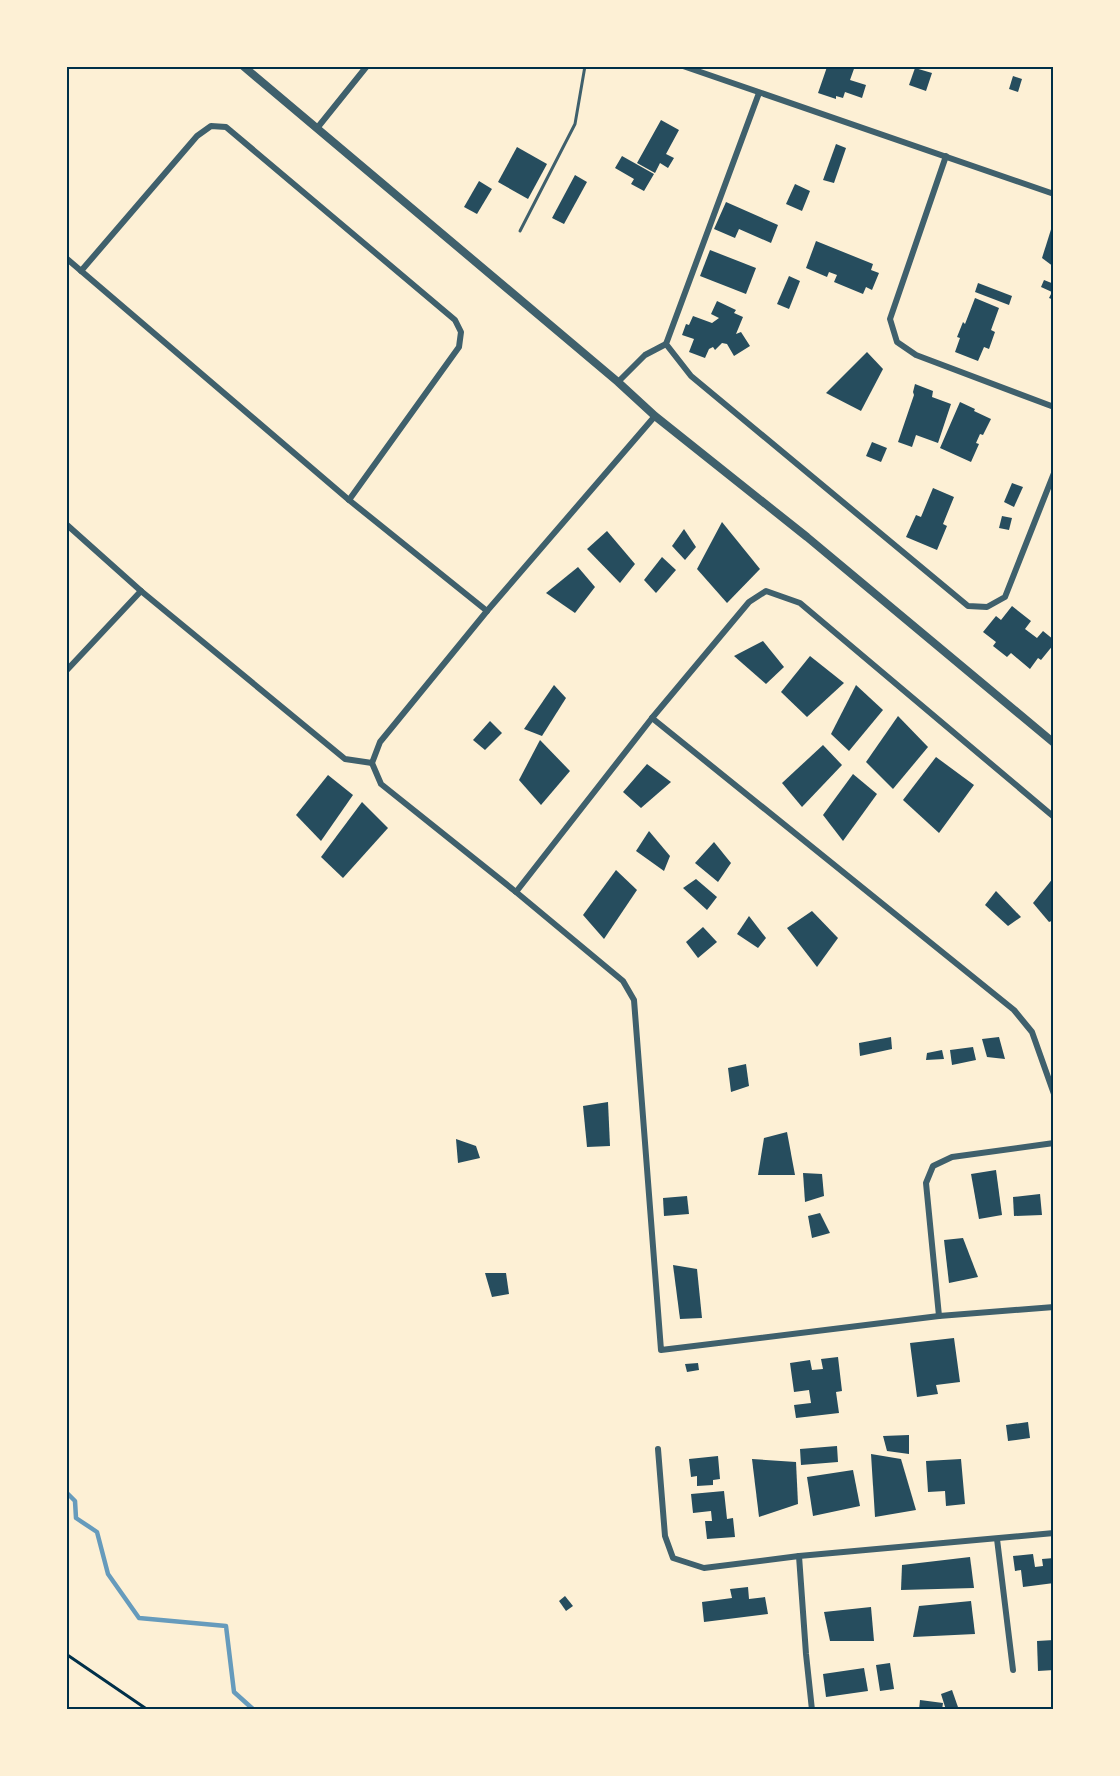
<svg xmlns="http://www.w3.org/2000/svg" width="1120" height="1776" font-family="Quicksand,sans-serif">
<style>
.lines{fill:none;stroke-linecap:round;stroke-linejoin:round}
.stream{stroke:#669bbc;stroke-width:4.5}
.building{fill:#264d5e}
.path{stroke:#003049;stroke-width:3}
.service{stroke:#3f606c;stroke-width:3}
.minor{stroke:#3f606c;stroke-width:6}
.tertiary{stroke:#3f606c;stroke-width:8}
.neatline{fill:none;stroke:#003049;stroke-width:2}
</style>
<rect width="100%" height="100%" fill="#fdf0d5"/>
<g class="lines">
<!-- stream -->
<g class="stream">
<path d="M66,1419V1426"/>
<path d="M66,1492L75,1501L76,1518L97,1532L108,1574L139,1618L226,1626L234,1692L254,1710"/>
</g>
</g>
<!-- building -->
<g class="building">
<path d="M830,66H855L850,80L866,85L862,98L845,92L843,98L836,96V99L818,93L827,67Z"/>
<path d="M915,68L932,73L926,91L909,85Z"/>
<path d="M1013,76L1022,79L1018,92L1009,89Z"/>
<path d="M661,120L679,130L666,154L674,158L668,168L660,163L655,173L637,163Z"/>
<path d="M836,144L846,148L834,183L823,180Z"/>
<path d="M517,147L547,164L528,199L498,182Z"/>
<path d="M622,156L654,174L644,191L631,184L634,179L615,168Z"/>
<path d="M575,175L587,182L564,224L552,218Z"/>
<path d="M479,181L492,189L477,214L464,207Z"/>
<path d="M795,184L810,191L802,211L786,204Z"/>
<path d="M726,202L778,225L771,243L739,229L735,238L714,229Z"/>
<path d="M1054,220V267L1042,258Z"/>
<path d="M816,241L873,264L871,270L879,273L872,290L866,287L863,294L834,282L837,275L829,272L827,277L806,268Z"/>
<path d="M710,250L756,268L746,294L700,276Z"/>
<path d="M789,276L800,281L789,309L777,304Z"/>
<path d="M1044,280L1054,284V300L1049,298L1052,292L1041,287Z"/>
<path d="M978,283L1012,296L1009,305L975,292Z"/>
<path d="M975,298L999,308L991,330L995,332L989,349L984,347L978,361L955,352L960,338L957,337L963,322L965,324Z"/>
<path d="M717,301L736,310L734,313L743,317L736,334L741,332L750,346L734,356L727,344L722,343L715,350L713,347L709,349L705,358L689,352L694,339L682,335L686,324L689,325L693,316L712,323L719,318L711,314Z"/>
<path d="M867,352L883,369L861,411L826,393Z"/>
<path d="M915,384L933,391L932,397L951,404L938,443L916,435L912,447L898,442L914,395L913,392Z"/>
<path d="M960,402L975,409L974,411L991,419L983,435L980,434L976,443L979,444L971,462L940,448Z"/>
<path d="M872,442L887,448L881,462L866,456Z"/>
<path d="M1012,483L1023,487L1014,507L1004,502Z"/>
<path d="M933,488L954,497L943,524L947,526L937,550L906,537L916,515L921,517Z"/>
<path d="M1002,516L1012,518L1009,530L999,528Z"/>
<path d="M722,522L760,569L727,603L697,569Z"/>
<path d="M684,529L696,547L685,560L672,546Z"/>
<path d="M607,531L635,564L620,583L587,549Z"/>
<path d="M662,557L676,570L656,593L644,580Z"/>
<path d="M578,567L595,587L575,613L546,593Z"/>
<path d="M1012,606L1031,621L1025,629L1037,638L1043,631L1054,640V644L1041,660L1038,658L1030,669L1011,653L1007,657L993,646L996,642L983,632L996,616L1001,620Z"/>
<path d="M763,641L784,667L766,684L734,656Z"/>
<path d="M810,656L844,683L807,717L781,692Z"/>
<path d="M554,685L566,698L542,736L524,729Z"/>
<path d="M856,685L883,710L849,751L831,734Z"/>
<path d="M898,716L928,747L893,789L866,762Z"/>
<path d="M490,721L502,733L485,750L473,740Z"/>
<path d="M540,740L570,771L541,805L519,780Z"/>
<path d="M823,745L842,765L802,807L782,783Z"/>
<path d="M936,757L974,785L939,833L903,800Z"/>
<path d="M647,764L671,782L641,808L623,792Z"/>
<path d="M853,774L877,794L843,841L823,815Z"/>
<path d="M328,775L353,795L321,841L296,815Z"/>
<path d="M362,802L388,828L343,878L321,857Z"/>
<path d="M649,831L670,856L664,871L636,851Z"/>
<path d="M714,842L731,863L718,882L695,863Z"/>
<path d="M616,870L637,890L604,939L583,915Z"/>
<path d="M1054,877V920L1049,922L1033,903Z"/>
<path d="M696,879L717,897L707,910L683,888Z"/>
<path d="M996,891L1021,917L1008,926L985,905Z"/>
<path d="M812,911L838,938L817,967L787,928Z"/>
<path d="M749,916L766,938L758,948L737,934Z"/>
<path d="M703,927L717,942L698,958L686,942Z"/>
<path d="M891,1037L892,1049L860,1056L859,1043Z"/>
<path d="M999,1037L1005,1059L987,1057L982,1039Z"/>
<path d="M973,1047L976,1060L952,1065L950,1050Z"/>
<path d="M942,1050L944,1059L926,1060L927,1053Z"/>
<path d="M746,1064L749,1086L731,1092L728,1068Z"/>
<path d="M608,1102L610,1146L587,1147L583,1106Z"/>
<path d="M787,1132L795,1175H758L764,1138Z"/>
<path d="M456,1139L476,1146L480,1158L458,1163Z"/>
<path d="M996,1170L1002,1215L979,1219L971,1174Z"/>
<path d="M803,1173L822,1174L824,1196L805,1202Z"/>
<path d="M1040,1194L1042,1215L1014,1216L1013,1197Z"/>
<path d="M687,1196L689,1214L664,1216L663,1198Z"/>
<path d="M820,1213L830,1233L812,1238L808,1216Z"/>
<path d="M963,1238L978,1277L949,1283L944,1240Z"/>
<path d="M673,1265L697,1269L702,1318L680,1319Z"/>
<path d="M485,1273H506L509,1294L492,1297Z"/>
<path d="M954,1338L960,1382L936,1385L938,1394L917,1397L910,1343Z"/>
<path d="M838,1357L842,1391L836,1392L839,1413L796,1418L794,1405L811,1403L809,1390L794,1392L790,1363L810,1360L812,1370L823,1369L821,1359Z"/>
<path d="M698,1363L699,1370L687,1372L685,1364Z"/>
<path d="M1028,1422L1030,1438L1008,1441L1006,1425Z"/>
<path d="M909,1435V1454L887,1451L883,1436Z"/>
<path d="M837,1446L838,1462L801,1465L800,1449Z"/>
<path d="M871,1454L901,1459L916,1510L875,1517Z"/>
<path d="M718,1456L720,1479L713,1480V1485L697,1486V1476L691,1477L689,1459Z"/>
<path d="M752,1459L796,1462L798,1504L759,1517Z"/>
<path d="M961,1459L965,1504L946,1506L945,1491L928,1492L926,1461Z"/>
<path d="M853,1470L860,1506L813,1516L807,1477Z"/>
<path d="M724,1491L727,1519L733,1518L735,1537L707,1539L705,1521H712L711,1511L693,1513L691,1494Z"/>
<path d="M1033,1554L1035,1567L1043,1566L1042,1559L1054,1558V1583L1023,1587L1021,1570L1015,1571L1013,1556Z"/>
<path d="M970,1557L974,1588L901,1590L902,1565Z"/>
<path d="M748,1587L749,1599L765,1597L768,1614L704,1622L702,1602L732,1598L730,1589Z"/>
<path d="M565,1596L573,1606L566,1611L559,1601Z"/>
<path d="M971,1601L975,1634L913,1637L919,1606Z"/>
<path d="M871,1607L874,1641H830L824,1612Z"/>
<path d="M1054,1640V1670L1038,1671L1037,1641Z"/>
<path d="M890,1663L894,1689L880,1691L876,1665Z"/>
<path d="M864,1668L868,1691L826,1697L823,1674Z"/>
<path d="M952,1690L959,1710H946L941,1694Z"/>
<path d="M920,1700L943,1703L942,1710H919Z"/>
</g>
<g class="lines">
<!-- path -->
<path class="path" d="M66,1654L148,1710"/>
<!-- service -->
<path class="service" d="M520,231L575,124L585,66"/>
<!-- minor -->
<g class="minor">
<path d="M683,66L1054,194"/>
<path d="M759,93L666,344L691,376L968,606L987,607L1005,597L1054,473"/>
<path d="M318,127L367,66"/>
<path d="M946,156L890,319L897,342L916,355L1054,407"/>
<path d="M66,258L349,500L487,611"/>
<path d="M81,271L197,136L211,126L226,127L455,320L461,332L459,347L349,500"/>
<path d="M618,382L645,355L666,344"/>
<path d="M655,416L487,611L380,742L372,763L381,784L516,892L623,981L634,1000L661,1350L939,1316L1054,1307"/>
<path d="M66,524L141,591L345,759L372,763"/>
<path d="M66,671L141,591"/>
<path d="M652,718L1014,1010L1032,1032L1054,1094"/>
<path d="M516,892L652,718L749,602L766,591L800,603L1054,817"/>
<path d="M939,1316L926,1183L933,1166L952,1157L1054,1143"/>
<path d="M658,1449L665,1536L673,1558L704,1568L799,1556"/>
<path d="M997,1539L1013,1670"/>
<path d="M812,1710L806,1654L799,1556L1054,1533"/>
</g>
<!-- tertiary -->
<path class="tertiary" d="M243,66L618,382L655,416L807,537L1054,743"/>
</g>
<!-- border -->
<rect width="1120" height="1776" fill="none" stroke="#fdf0d5" stroke-width="135"/>
<rect x="68" y="68" width="984" height="1640" class="neatline"/>
</svg>
